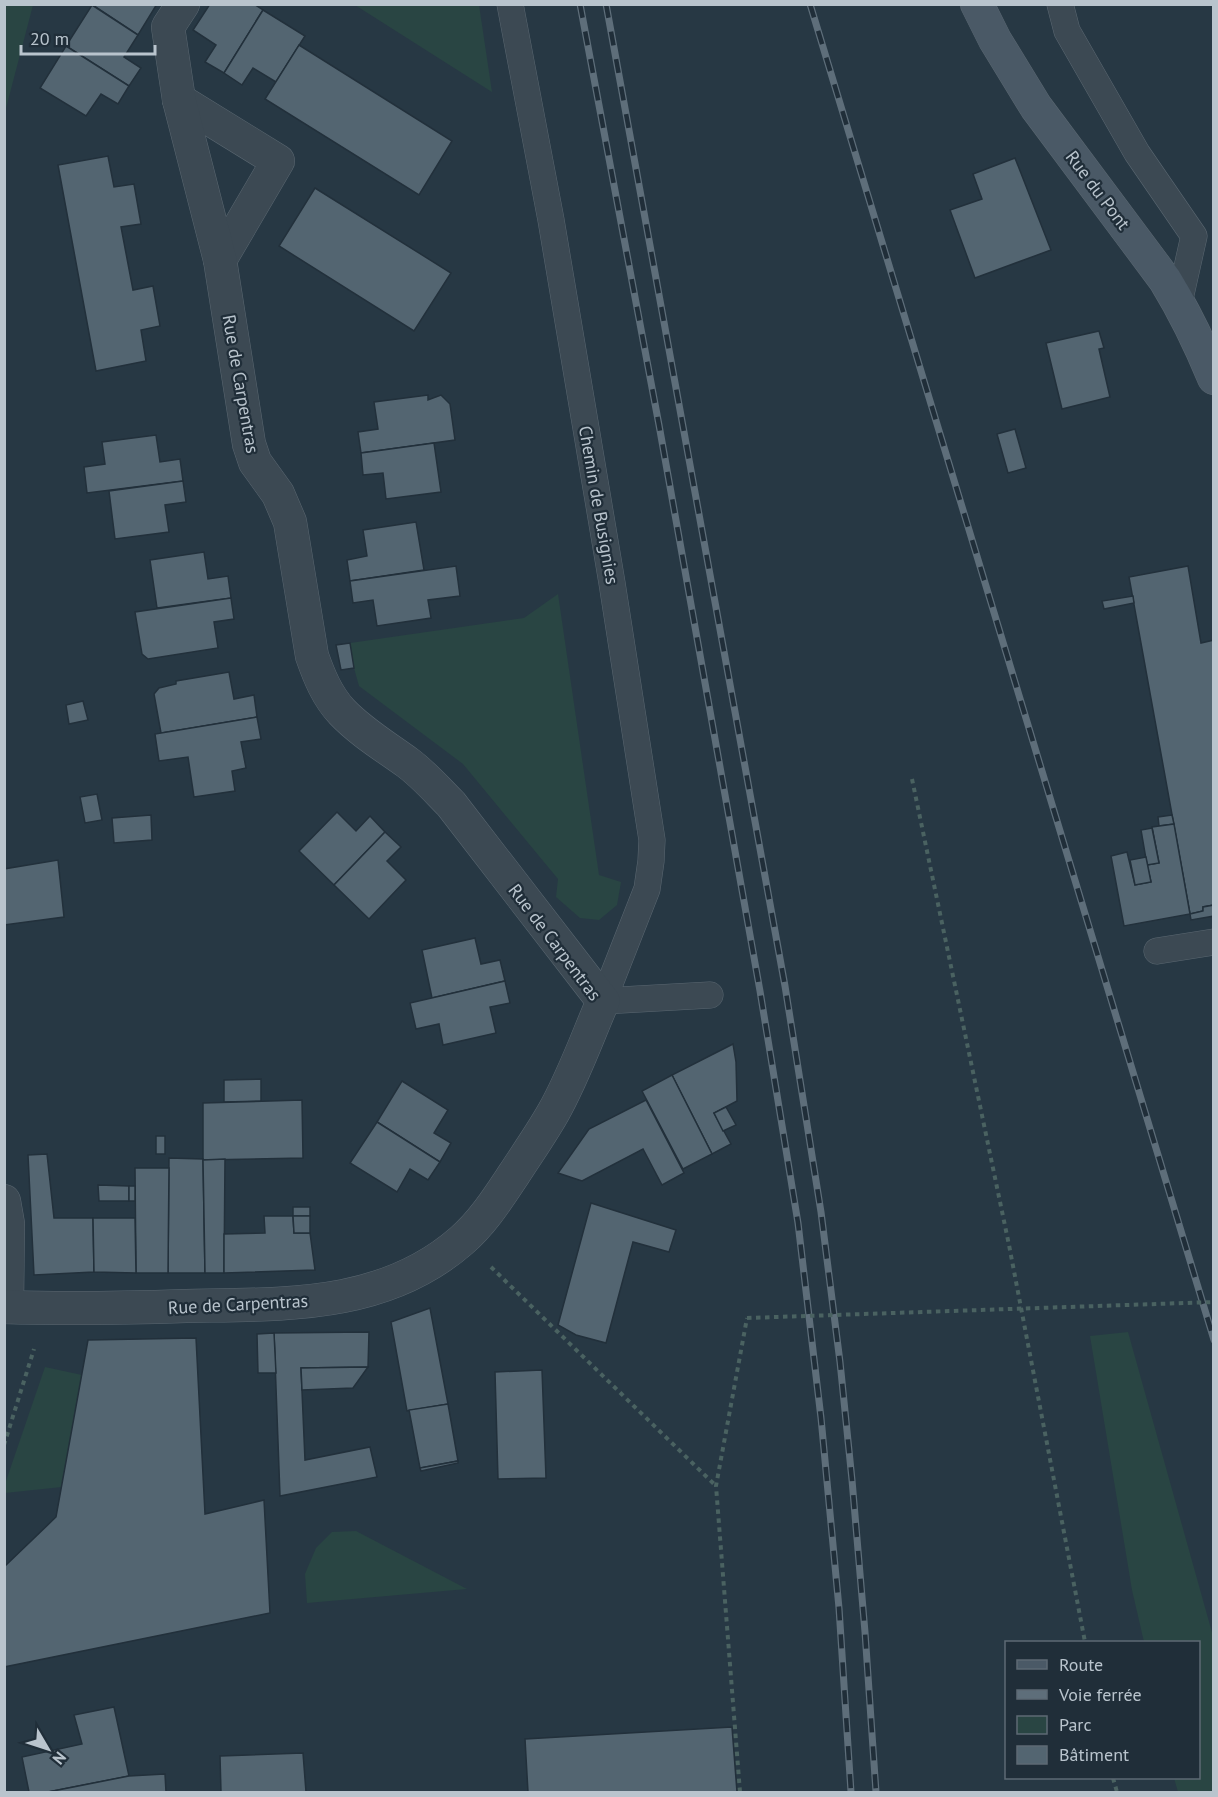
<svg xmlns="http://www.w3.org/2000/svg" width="1218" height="1797" font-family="'PT Sans',sans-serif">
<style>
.green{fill:#294543}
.building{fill:#536571;stroke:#22303b;stroke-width:1.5}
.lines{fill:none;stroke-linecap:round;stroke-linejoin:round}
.lane-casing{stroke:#5a6771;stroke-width:27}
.street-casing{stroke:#5a6771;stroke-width:34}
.secondary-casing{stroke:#5a6771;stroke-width:34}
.path{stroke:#4a6261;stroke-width:4;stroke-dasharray:4.5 4.5;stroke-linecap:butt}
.lane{stroke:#3c4953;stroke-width:26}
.street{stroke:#3c4953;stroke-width:33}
.secondary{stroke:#4a5966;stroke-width:33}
.rail-casing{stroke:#5e6e7a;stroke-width:7}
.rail{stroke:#202e39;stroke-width:4.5;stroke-dasharray:14;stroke-linecap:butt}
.path-bridge{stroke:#4a6261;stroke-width:4;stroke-dasharray:4.5 4.5;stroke-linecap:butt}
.labels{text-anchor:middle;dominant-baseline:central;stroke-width:4.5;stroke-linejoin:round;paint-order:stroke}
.street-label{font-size:18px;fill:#b9c4cd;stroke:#202e39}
</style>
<rect width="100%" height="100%" fill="#273844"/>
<!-- green -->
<g class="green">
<path d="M5,4L33,5L5,112L4,5Z"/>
<path d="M355,5H479L492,92Z"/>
<path d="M558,594L599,875L621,882L617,905L599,920L580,918L556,897L558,879L463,764L359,686L354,668L350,643L524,618Z"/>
<path d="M1128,1332L1213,1636V1792H1178L1174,1778H1198V1642H1144L1132,1590L1090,1336Z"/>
<path d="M45,1367L82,1375L62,1487L5,1493V1484Z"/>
<path d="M356,1531L467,1589L307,1603L305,1574L316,1548L332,1532Z"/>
</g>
<!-- building -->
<g class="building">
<path d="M91,4H157L138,35Z"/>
<path d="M210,4H254L263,10L224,73L205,62L216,45L193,30Z"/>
<path d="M92,5L138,35L124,57L141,68L129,86L66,46Z"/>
<path d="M263,10L305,36L276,82L253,68L242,85L224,73Z"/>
<path d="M299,45L452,141L419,195L265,99Z"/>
<path d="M66,46L129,86L118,104L101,94L86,116L40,88Z"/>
<path d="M108,156L114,187L134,184L141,224L121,227L133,290L153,286L160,326L141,330L146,361L96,371L58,165Z"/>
<path d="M1015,158L1051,250L975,278L950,210L982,199L973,174Z"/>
<path d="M315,188L451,273L414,331L279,246Z"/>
<path d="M1099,331L1104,348L1099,349L1110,397L1062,409L1046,343Z"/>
<path d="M428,395V400L441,395L450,404L455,440L361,453L358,432L378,429L374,402Z"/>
<path d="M1015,429L1026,468L1008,473L997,434Z"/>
<path d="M156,435L160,462L180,459L183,481L87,493L84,467L105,464L102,442Z"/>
<path d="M434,443L441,492L386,499L383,473L363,475L361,453Z"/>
<path d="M183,481L186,502L165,505L169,532L115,539L109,491Z"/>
<path d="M416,522L424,570L350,581L347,560L367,556L363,530Z"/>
<path d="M204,552L208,579L228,576L231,598L157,608L150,560Z"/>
<path d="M456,566L460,596L428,600L431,618L377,626L373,600L353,603L350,581Z"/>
<path d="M1188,566L1201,643L1214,640V905L1203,907V911L1190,914L1129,577Z"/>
<path d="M1133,596L1134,603L1104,609L1102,601Z"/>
<path d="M231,598L234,619L214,622L218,648L148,659L142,654L135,612Z"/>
<path d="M350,643L354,668L341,670L336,645Z"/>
<path d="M229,672L234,699L254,695L257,717L161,733L154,694L159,688L176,684V681Z"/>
<path d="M83,701L88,720L69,724L66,705Z"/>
<path d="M257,717L261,739L241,742L246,768L232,771L235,791L194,797L188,757L159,761L155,734Z"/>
<path d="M97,794L102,820L85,823L80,797Z"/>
<path d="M337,812L356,831L370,816L385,832L334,885L299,851Z"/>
<path d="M151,815L152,840L114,843L112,818Z"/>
<path d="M1172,815L1174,824L1159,826L1158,817Z"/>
<path d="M1174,824L1190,914L1124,926L1111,856L1127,852L1135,885L1151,882L1147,865L1159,863L1152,827Z"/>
<path d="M1152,828L1159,863L1147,865L1141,830Z"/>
<path d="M385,832L401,847L387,861L406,880L369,919L334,885Z"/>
<path d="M1146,857L1151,882L1135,885L1130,860Z"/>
<path d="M58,860L64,917L4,925V869Z"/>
<path d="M1214,905V916L1191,920L1190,914L1203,911V907Z"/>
<path d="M475,938L481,964L500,960L505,981L432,998L422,950Z"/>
<path d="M505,981L510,1003L490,1007L496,1033L443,1045L439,1024L416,1029L410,1003Z"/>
<path d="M733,1044L736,1062L737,1101L714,1113L731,1144L712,1154L672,1075Z"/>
<path d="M672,1075L712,1154L683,1169L642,1091Z"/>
<path d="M261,1079V1101L224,1102V1080Z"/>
<path d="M402,1081L448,1110L434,1133L451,1143L440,1162L377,1122Z"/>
<path d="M302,1100L303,1158L203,1160V1103Z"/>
<path d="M646,1100L684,1173L662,1185L643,1149L582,1181L558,1173L589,1129Z"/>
<path d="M726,1107L736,1125L723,1131L714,1113Z"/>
<path d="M377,1122L440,1162L428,1180L410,1169L397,1192L350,1163Z"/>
<rect x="156" y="1136" width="9" height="18"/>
<path d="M47,1154L54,1218H93L94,1272L34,1275L28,1155Z"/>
<path d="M169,1158L203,1159L205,1273H168Z"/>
<path d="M225,1159L224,1273H205L203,1160Z"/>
<path d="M135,1168H169L168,1273H136Z"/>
<path d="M98,1185L129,1186V1201H99Z"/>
<rect x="129" y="1186" width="6" height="15"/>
<path d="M591,1203L676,1230L669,1252L633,1242L606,1343L576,1335L558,1325Z"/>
<rect x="293" y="1207" width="17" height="9"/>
<path d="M264,1216H293L294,1233H310L315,1270L224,1273V1234L265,1233Z"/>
<path d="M293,1216H310V1233H294Z"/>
<path d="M93,1218H135L136,1273L94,1272Z"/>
<path d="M430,1308L448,1404L407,1411L391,1322Z"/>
<path d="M369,1332L368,1367L301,1368L305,1460L370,1447L377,1477L280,1496L274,1333Z"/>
<path d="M274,1333L276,1373H258L257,1334Z"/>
<path d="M196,1338L205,1514L264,1500L270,1613L4,1667V1567L56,1517L88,1340Z"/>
<path d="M368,1367L353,1388L302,1390L301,1368Z"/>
<path d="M542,1370L546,1478L498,1479L495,1372Z"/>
<path d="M448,1404L458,1461L420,1468L409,1410Z"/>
<path d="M458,1461V1463L421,1471L420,1468Z"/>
<path d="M114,1707L129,1776L48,1792H29L22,1757L82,1744L74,1715Z"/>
<path d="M732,1727L737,1792H528L525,1739Z"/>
<path d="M303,1753L306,1792H221L220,1756Z"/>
<path d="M165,1774L166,1792H48L129,1776Z"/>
</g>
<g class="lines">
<defs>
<g id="lane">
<path d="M510,4L551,220L612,583L652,840L651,861L647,889L603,1001L710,995"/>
<path d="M1060,4L1067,31L1137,153L1194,236L1179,303"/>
<path d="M1157,951L1214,942"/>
</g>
<g id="street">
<path d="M179,100L278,161L220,260"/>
<path d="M4,1201L8,1224L7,1307"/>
<path d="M4,1307C65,1309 125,1308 186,1306C283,1304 383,1309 461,1241C483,1222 498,1198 514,1174C527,1154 541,1134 553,1113C573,1078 587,1038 603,1001L451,804C437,790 424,775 408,763C386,747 361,732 342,712C327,696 319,676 312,656L290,522L278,494L255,462L249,444L220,260L179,100L168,27L183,4"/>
</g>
<path id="secondary" d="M977,4L995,40L1036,107L1165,280C1184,311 1200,344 1214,378"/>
</defs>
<!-- lane casing -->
<use href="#lane" class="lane-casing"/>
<!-- street casing -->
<use href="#street" class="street-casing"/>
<!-- secondary casing -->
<use href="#secondary" class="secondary-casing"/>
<!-- path -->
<g class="path">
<path d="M912,779L1009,1245L1085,1642"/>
<path d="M491,1267L715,1485"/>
<path d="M4,1445L34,1349"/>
<path d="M1113,1778L1117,1792"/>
<path d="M740,1792L716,1486L747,1318"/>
</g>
<!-- lane -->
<use href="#lane" class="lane"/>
<!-- street -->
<use href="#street" class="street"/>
<!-- secondary -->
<use href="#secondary" class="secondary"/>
<defs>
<g id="rail">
<path d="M580,4L659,425L760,991L798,1223L821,1418L839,1608L851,1792"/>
<path d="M606,4L785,986L821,1212L840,1362L852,1480L865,1632L876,1792"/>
<path d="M810,4L1214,1340"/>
</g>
</defs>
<!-- rail casing -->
<use href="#rail" class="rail-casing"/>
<!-- rail -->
<use href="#rail" class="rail"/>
<!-- path-bridge -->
<path class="path-bridge" d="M747,1318L1214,1302"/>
</g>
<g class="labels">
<!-- street labels -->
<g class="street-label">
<text transform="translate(1098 190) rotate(53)">Rue du Pont</text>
<text transform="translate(241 384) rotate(80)">Rue de Carpentras</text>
<text transform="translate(599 505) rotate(80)">Chemin de Busignies</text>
<text transform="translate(555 942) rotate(53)">Rue de Carpentras</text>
<text transform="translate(238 1304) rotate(-3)">Rue de Carpentras</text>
</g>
</g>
<!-- border -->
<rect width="1218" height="1797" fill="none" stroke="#b9c4cd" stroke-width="12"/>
<!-- legend -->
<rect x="1005" y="1641" width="195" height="138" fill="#202e39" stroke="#5d6a74" stroke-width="1.5"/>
<rect x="1017" y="1660" width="30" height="9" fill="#4a5966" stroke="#5d6a74" stroke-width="1.5"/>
<text x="1059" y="1671" font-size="18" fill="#b9c4cd">Route</text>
<rect x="1017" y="1690" width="30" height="9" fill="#5e6e7a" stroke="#5d6a74" stroke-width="1.5"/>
<text x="1059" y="1701" font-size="18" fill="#b9c4cd">Voie ferrée</text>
<rect x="1017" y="1716" width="30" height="18" fill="#294543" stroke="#5d6a74" stroke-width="1.5"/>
<text x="1059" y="1731" font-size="18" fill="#b9c4cd">Parc</text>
<rect x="1017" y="1746" width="30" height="18" fill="#536571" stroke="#5d6a74" stroke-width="1.5"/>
<text x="1059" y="1761" font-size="18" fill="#b9c4cd">Bâtiment</text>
<!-- north arrow -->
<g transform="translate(48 1749) rotate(129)" stroke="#202e39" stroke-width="4.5" paint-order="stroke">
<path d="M0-4.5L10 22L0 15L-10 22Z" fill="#b9c4cd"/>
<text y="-9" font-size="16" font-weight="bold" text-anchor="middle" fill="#b9c4cd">N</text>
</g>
<!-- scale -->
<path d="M21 45v9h134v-9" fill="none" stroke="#b9c4cd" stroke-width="3"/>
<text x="30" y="45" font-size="18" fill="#b9c4cd" stroke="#202e39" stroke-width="4.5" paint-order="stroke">20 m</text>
</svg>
